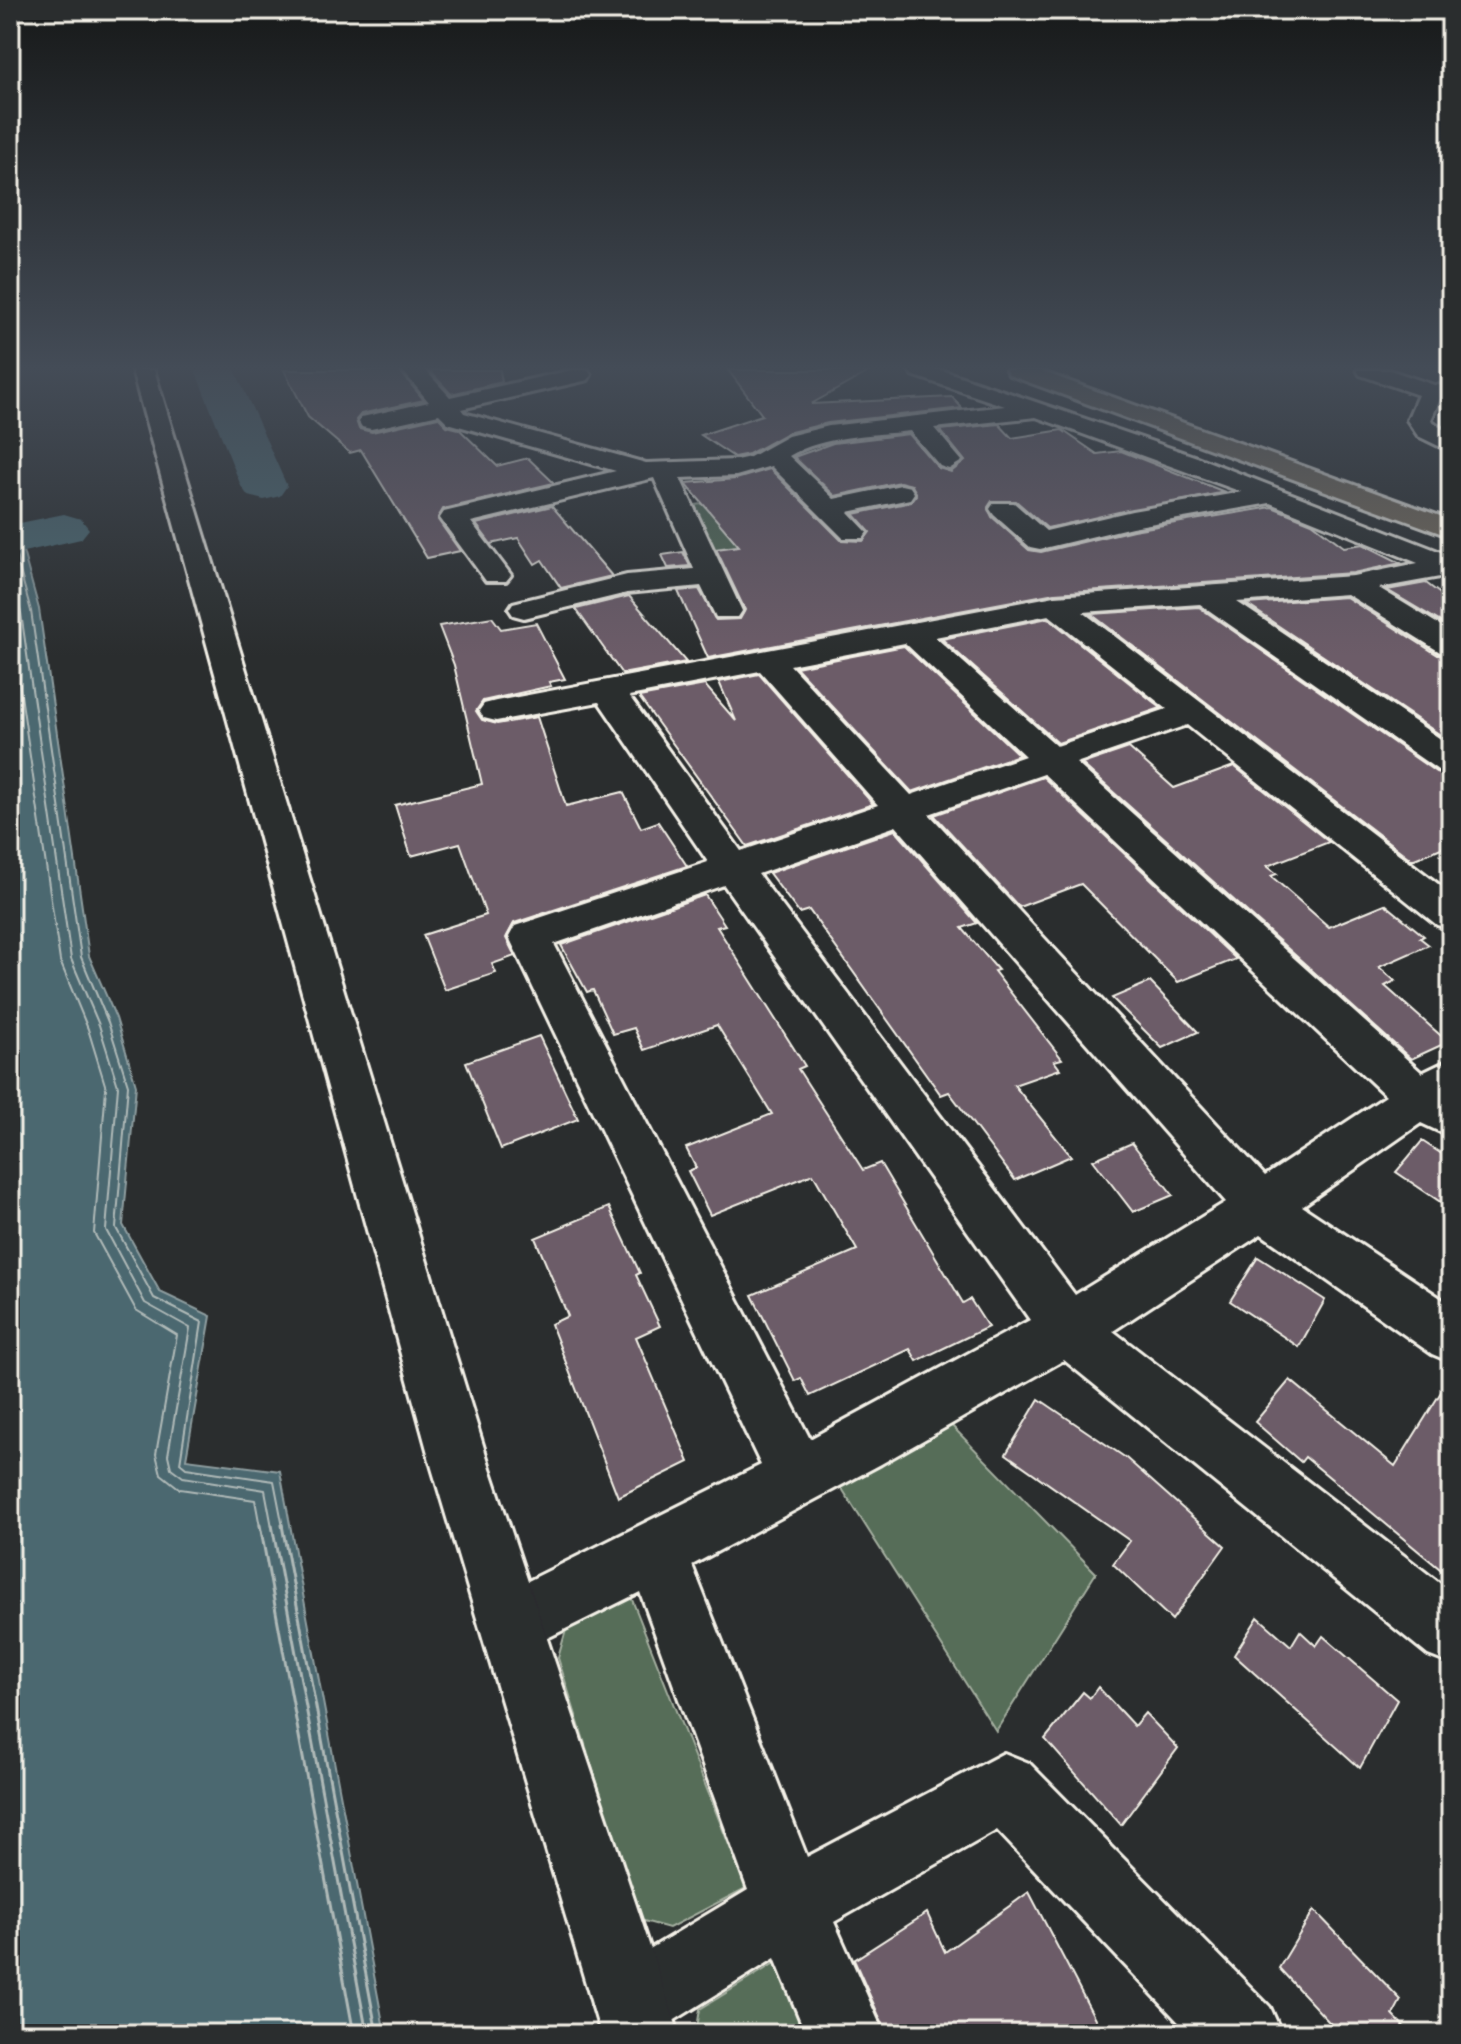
<svg xmlns="http://www.w3.org/2000/svg" width="1461" height="2044" font-family="Kalam,sans-serif">
<style>
.green{fill:#566d59;stroke:#a5afa0;stroke-width:2}
.water{fill:#4b6770;stroke:#8f9ea0;stroke-width:2}
.lines{fill:none;stroke-linecap:round;stroke-linejoin:round}
.shore-far1{stroke:#b0bab8;stroke-width:2}
.shore{stroke:#b0bab8;stroke-width:3}
.river{fill:#4b6770;fill-rule:evenodd}
.building{fill:#6c5c67;stroke:#f4f1e8;stroke-width:2}
.minor-casing{stroke:#f4f1e8;stroke-width:6}
.tertiary-casing{stroke:#f4f1e8;stroke-width:6}
.motorway-casing{stroke:#f4f1e8;stroke-width:6}
.minor{fill:#2a2d2e;fill-rule:evenodd}
.tertiary{fill:#2a2d2e;fill-rule:evenodd}
.motorway{fill:#746a5a;fill-rule:evenodd}
</style>
<rect width="100%" height="100%" fill="#2a2d2e"/>
<filter id="ink" filterUnits="userSpaceOnUse"><feTurbulence type="fractalNoise" baseFrequency=".0125" numOctaves="2"/><feDisplacementMap in="SourceGraphic" scale="16" xChannelSelector="R" yChannelSelector="G"/><feConvolveMatrix kernelMatrix="1 2 1 2 8 2 1 2 1" color-interpolation-filters="sRGB"/></filter>
<g filter="url(#ink)">
<!-- green -->
<g class="green">
<path d="M749,497L777,540L714,549L695,505Z"/>
<path d="M951,1425L1096,1573L996,1731L839,1484Z"/>
<path d="M631,1597L746,1888L669,1928L640,1920L558,1658L566,1630Z"/>
<path d="M778,1961L807,2034H696L700,2009Z"/>
</g>
<!-- water -->
<path class="water" d="M10,504L39,609L89,956L116,1018L136,1085L123,1225L160,1292L211,1316L186,1459L280,1471L385,2034H10Z"/>
<g class="lines">
<!-- shore-far1 -->
<g class="shore-far1">
<path d="M10,534L31,611L81,957L108,1022L128,1085L116,1228L154,1298L202,1322L180,1463L186,1468L274,1481L283,1527"/>
<path d="M10,572L21,613L71,959L99,1025L118,1086L106,1230L145,1303L190,1328L168,1455L171,1468L183,1477L265,1490L272,1527"/>
<path d="M10,620L60,961L88,1029L106,1088L94,1233L136,1310L177,1335L156,1454L161,1474L180,1489L255,1500L260,1527"/>
</g>
<!-- shore -->
<g class="shore">
<path d="M260,1525L354,2034"/>
<path d="M272,1525L367,2034"/>
<path d="M282,1525L377,2034"/>
</g>
<!-- river -->
<g class="river">
<path d="M195,370H235L287,486L280,496L264,500L248,496L241,486Z"/>
<path d="M64,514L81,519L89,529L81,539L10,555V525Z"/>
</g>
</g>
<!-- building -->
<g class="building">
<path d="M284,370H399L424,400L361,414L356,420L359,429L372,432L438,417L447,426L459,429L497,466L528,458L554,483L443,509L438,520L460,551L427,558L361,450L350,453L308,417Z"/>
<path d="M429,370H500L502,382L451,394Z"/>
<path d="M728,370H872L811,404L952,397L962,408L828,423L787,433L749,454L734,457L701,435L762,415Z"/>
<path d="M999,424L1012,438L1062,430L1097,454L1121,451L1225,492L1047,528L1016,501H992L988,507L992,517L1029,550L1041,552L1133,530L1272,507L1312,523L1344,547L1363,544L1401,563L1353,573L1055,593L708,658L678,591L699,589L716,620L740,619L745,610L716,549L739,546L685,483L736,479L770,469L841,540L863,541L870,532L854,514L911,502L916,495L912,485L900,482L835,496L794,457L833,443L909,434L938,468L951,472L965,461L940,430Z"/>
<path d="M552,506L612,576L561,588L542,560L535,564L518,538L491,544L476,524Z"/>
<path d="M683,552L690,566L668,568L662,555Z"/>
<path d="M1426,583L1451,602V628L1387,590Z"/>
<path d="M629,596L686,662L622,674L576,609Z"/>
<path d="M1346,597L1438,655L1451,657V742L1246,604Z"/>
<path d="M1199,607L1436,772L1451,776V844L1412,860L1091,614Z"/>
<path d="M492,617L501,629L536,623L565,679L549,682L551,686L483,701L476,711L482,720L497,724L537,717L566,806L623,792L641,828L658,822L687,866L514,923L506,938L515,956L492,964L496,973L445,990L423,935L486,915L460,843L411,856L395,805L482,784L454,665L439,626Z"/>
<path d="M1048,618L1161,708L1058,743L942,639Z"/>
<path d="M904,646L1019,755L912,792L796,667Z"/>
<path d="M759,674L873,804L747,846L639,697L705,685L736,721L719,682Z"/>
<path d="M1129,748L1174,788L1234,766L1329,842L1267,866L1277,874L1271,876L1329,927L1385,904L1424,936L1420,938L1429,945L1379,967L1395,981L1385,986L1448,1042L1411,1059L1082,764Z"/>
<path d="M1043,777L1236,959L1178,982L1081,884L1019,907L934,815Z"/>
<path d="M895,830L977,923L962,928L998,970L994,971L1062,1059L1054,1061L1060,1069L1014,1085L1071,1156L1015,1180L949,1092L941,1095L809,910L799,913L769,873Z"/>
<path d="M705,895L725,925L717,927L805,1066L798,1069L863,1170L880,1163L963,1303L970,1299L988,1327L917,1361L910,1349L810,1396L801,1378L795,1381L752,1295L857,1250L813,1174L710,1215L688,1171L696,1168L686,1148L772,1114L717,1025L644,1050L634,1028L613,1034L593,990L587,992L561,945Z"/>
<path d="M1150,982L1198,1032L1162,1048L1112,998Z"/>
<path d="M539,1036L578,1119L501,1149L466,1062Z"/>
<path d="M1422,1141L1451,1160V1209L1396,1172Z"/>
<path d="M1132,1143L1173,1195L1133,1212L1093,1160Z"/>
<path d="M609,1207L640,1273L636,1275L660,1326L636,1337L689,1462L618,1497L551,1324L568,1316L535,1238Z"/>
<path d="M1258,1257L1325,1300L1299,1347L1230,1301Z"/>
<path d="M1451,1376V1578L1305,1457L1301,1462L1255,1422L1290,1380L1395,1466Z"/>
<path d="M1039,1399L1126,1458L1225,1546L1172,1620L1113,1564L1130,1541L1006,1454Z"/>
<path d="M1258,1617L1291,1646L1300,1631L1316,1646L1323,1636L1397,1700L1360,1768L1234,1655Z"/>
<path d="M1098,1687L1134,1726L1145,1713L1178,1748L1121,1825L1045,1739L1083,1692L1090,1698Z"/>
<path d="M1029,1892L1103,2034H887L854,1960L927,1913L945,1952Z"/>
<path d="M1314,1910L1401,2000L1393,2015L1411,2034H1340L1279,1968Z"/>
</g>
<g class="lines">
<defs>
<g id="minor">
<path d="M402,370H425L450,397L572,370H588L591,375L588,380L461,409L464,413L646,463L736,460L750,457L788,436L829,426L1005,406L912,375L909,370H942L1197,457L1451,556V575L1379,588L1451,632V654L1440,652L1347,594L1237,602L1451,746V773L1438,770L1200,604L1083,612L1451,894V929L1437,925L1187,725L1076,763L1422,1073L1451,1059V1137L1421,1123L1302,1206L1451,1305V1362L1432,1354L1261,1234L1113,1331L1451,1592V1664L1428,1655L1064,1360L881,1464L692,1565L807,1857L1004,1753L1029,1763L1270,2007L1282,2034H1190L997,1830L834,1922L884,2034H806L775,1958L657,2031L650,2034L603,2031L592,2004L603,1977L748,1890L640,1592L511,1656L488,1647L479,1624L488,1601L761,1465L509,937L515,926L708,862L599,702L496,721L484,718L479,711L484,704L496,701L1055,596L1353,576L1418,563L1270,503L1132,527L1040,549L1030,547L994,515L990,509L994,503H1014L1046,531L1132,511L1242,492L1036,417L934,428L962,461L949,469L940,466L910,431C869,436 825,435 789,456L834,499L901,485L910,487L914,493L910,499L848,512L867,532L863,538H843L771,466L736,476L680,478L742,611L738,617H716L701,586L627,593L524,618L513,615L509,609L513,603L627,575L694,569L654,478L471,522L511,575L506,581H486L440,518L444,512L616,471L448,423L439,414L371,429L362,427L359,422L362,417L429,402ZM1049,615L1167,709L1057,746L935,637ZM905,643L1025,756L911,795L790,665ZM760,671L878,805L741,851L629,696ZM1044,774L1386,1096L1265,1176L929,814ZM896,826L1226,1202L1075,1295L758,874ZM724,885L1030,1320L810,1439L554,944Z"/>
<path d="M1357,370H1390L1434,385L1451,386V400L1440,399L1431,420L1451,435V452L1418,436L1407,420L1418,395L1360,375Z"/>
</g>
<path id="tertiary" d="M132,370H154L490,1468L679,2034H601L432,1468Z"/>
<path id="motorway" d="M1006,370H1038L1451,520V537L1009,375Z"/>
</defs>
<!-- minor casing -->
<use href="#minor" class="minor-casing"/>
<!-- tertiary casing -->
<use href="#tertiary" class="tertiary-casing"/>
<!-- motorway casing -->
<use href="#motorway" class="motorway-casing"/>
<!-- minor -->
<use href="#minor" class="minor"/>
<!-- tertiary -->
<use href="#tertiary" class="tertiary"/>
<!-- motorway -->
<use href="#motorway" class="motorway"/>
</g>
</g>
<!-- sky -->
<linearGradient id="sky" x2="0" y2="1"><stop stop-color="#171919"/><stop offset="0.56" stop-color="#444c57"/><stop offset="1" stop-color="#444c57" stop-opacity="0"/></linearGradient>
<rect width="1461" height="656" fill="url(#sky)"/>
<!-- margin -->
<rect width="1461" height="2044" fill="none" stroke="#2a2d2e" stroke-width="40"/>
<rect x="20" y="20" width="1421" height="2004" fill="none" stroke="#f4f1e8" stroke-width="3" filter="url(#ink)"/>
</svg>
